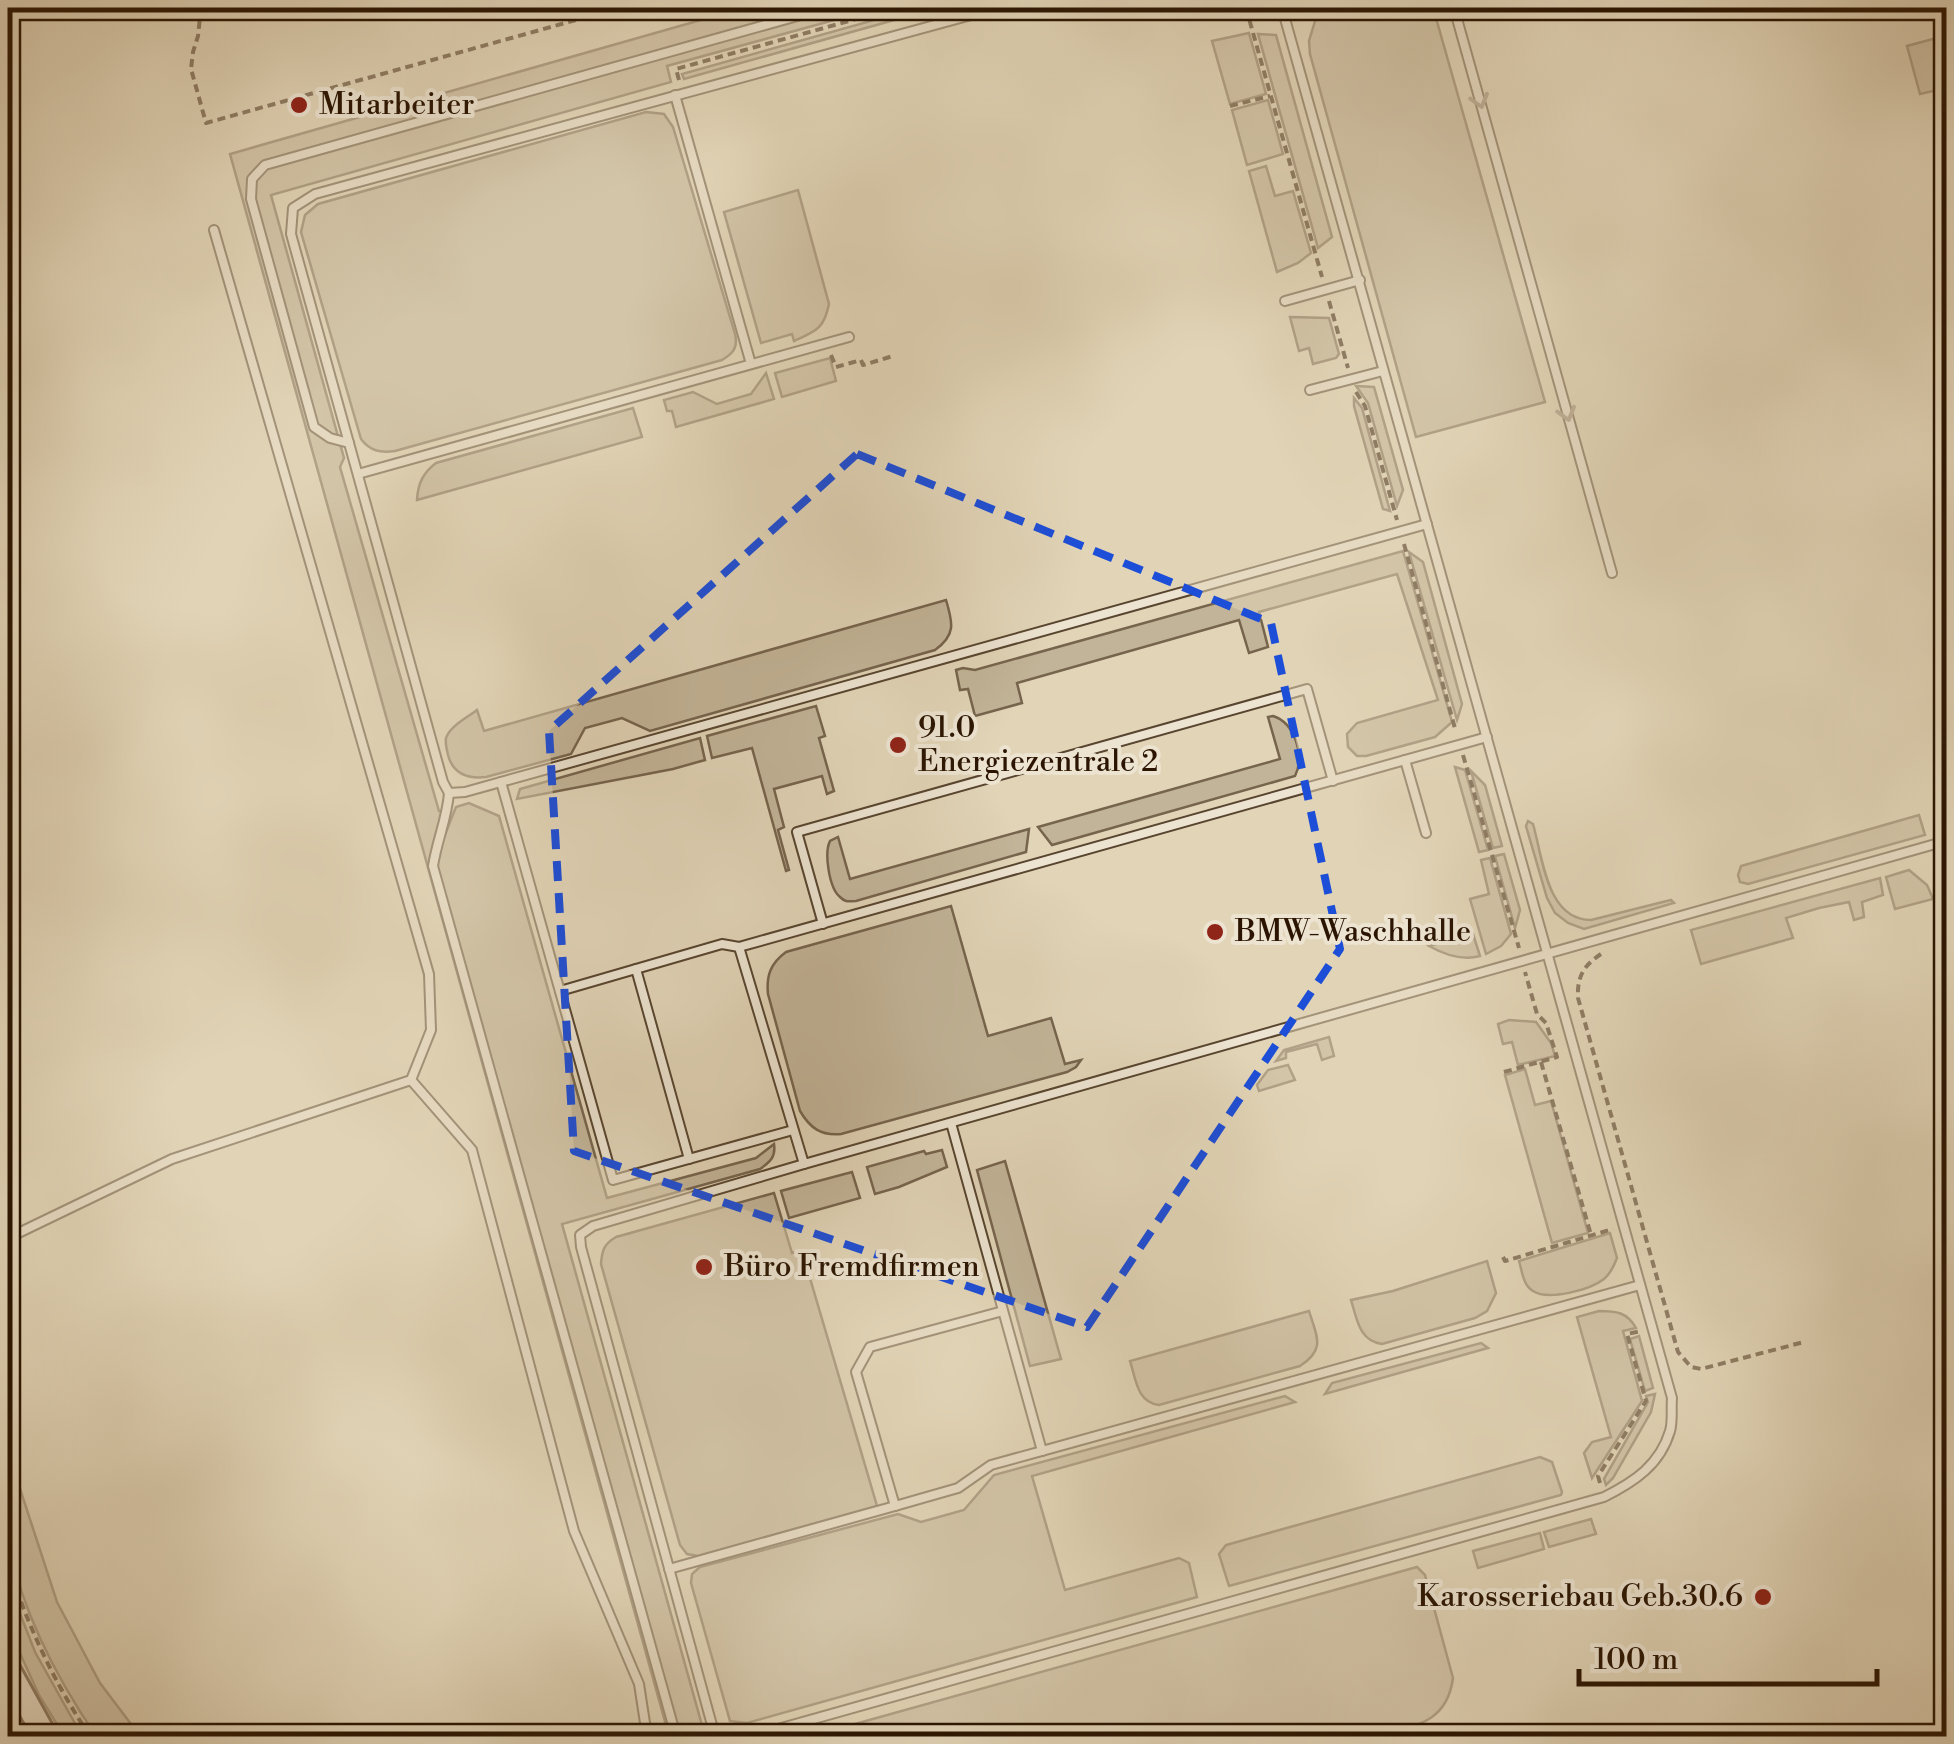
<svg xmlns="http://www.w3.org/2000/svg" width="1954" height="1744" font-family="'Libre Bodoni',serif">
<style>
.grass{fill:#c2b498;stroke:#76644d;stroke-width:2.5}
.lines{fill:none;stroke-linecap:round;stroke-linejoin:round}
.service-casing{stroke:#58452f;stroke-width:12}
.secondary-casing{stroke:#2b1502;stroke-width:28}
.path{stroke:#2b1502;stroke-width:4;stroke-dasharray:8 5;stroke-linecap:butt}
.service{stroke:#ece3d0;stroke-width:8}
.secondary{stroke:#ece3d0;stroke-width:22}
.oneway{stroke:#958673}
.marked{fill:none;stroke:#1d4ed8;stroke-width:8;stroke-dasharray:20 12;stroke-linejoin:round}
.poi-dot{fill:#8f2418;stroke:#ece3d0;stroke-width:4}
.labels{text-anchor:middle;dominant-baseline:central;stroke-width:8;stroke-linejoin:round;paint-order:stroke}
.poi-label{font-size:30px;fill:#2b1502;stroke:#ece3d0;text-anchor:start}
</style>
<rect width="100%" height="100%" fill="#e1d4b7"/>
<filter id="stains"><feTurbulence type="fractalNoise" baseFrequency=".002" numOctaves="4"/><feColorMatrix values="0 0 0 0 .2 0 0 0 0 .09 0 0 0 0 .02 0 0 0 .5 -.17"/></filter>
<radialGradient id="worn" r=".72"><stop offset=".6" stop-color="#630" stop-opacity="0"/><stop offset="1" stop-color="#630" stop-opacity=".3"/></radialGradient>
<!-- grass -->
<g class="grass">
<path d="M743,8H878L667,66L671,82L271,195L344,458L340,467L439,811H442L443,816L433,847L439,850L456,807L469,803L499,816L607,1198L756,1158L774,1144C776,1157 770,1162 760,1169L562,1224L705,1736H669L230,154Z"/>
<path d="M917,8H937L684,79L682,74Z"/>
<path d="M1345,8H1432L1434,11L1545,402L1416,437L1310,54L1309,41L1316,18L1337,13Z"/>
<path d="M1249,33L1266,94L1230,104L1212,41Z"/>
<path d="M1258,34L1276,35L1332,237L1318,248Z"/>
<path d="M1944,36L1946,43V88L1920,94L1907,46Z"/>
<path d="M1268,100L1283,154L1247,165L1232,110Z"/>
<path d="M646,112L664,114L673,127L735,334C738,347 734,353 722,360L395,451C380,453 370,451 361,439L301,232L305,215L318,204Z"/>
<path d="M1266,166L1275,196L1293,191L1311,253L1298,263L1277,272L1249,171Z"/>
<path d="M798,190L829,304C824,329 816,331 794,341L792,334L761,343L724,212Z"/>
<path d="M1290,317L1329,318L1339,354L1336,358L1313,364L1309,348L1299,351Z"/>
<path d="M830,358L836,381L782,397L775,373Z"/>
<path d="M766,373L774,399L676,427L672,411H667L664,400L693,392L717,404L751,394Z"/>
<path d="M1356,386L1374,387L1403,490L1397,506L1368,403Z"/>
<path d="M1354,398L1362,408L1390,511L1383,509L1354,406Z"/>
<path d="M633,408L642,437L417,500C418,483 423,473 436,463Z"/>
<path d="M1403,551L1452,722L1435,737L1366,756H1357L1348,747L1347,734L1357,723L1438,700L1397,574L1259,612L1268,647L1249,653L1239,620L1017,683L1022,703L975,716L968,689L960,690L956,670L963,668L975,670Z"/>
<path d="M1409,552L1423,562L1462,704L1457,720Z"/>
<path d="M946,600C953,623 956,635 935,650L650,731L622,718L585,728L571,754L486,777C468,779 453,774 448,755C447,750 445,744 446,738C450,726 468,717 477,710L484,731Z"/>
<path d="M816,706L825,736L819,738L834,791L827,794L822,776L774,789L784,827L778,830L789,870L786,871L752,748L712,758L707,736Z"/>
<path d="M1273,716C1295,723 1305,756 1295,776L1052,845L1038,827L1280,759L1268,717Z"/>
<path d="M700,738L705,760L673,769L517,799L520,789Z"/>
<path d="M1455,767L1465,770L1488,850L1479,852Z"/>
<path d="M1471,771L1485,785L1502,846L1493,848Z"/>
<path d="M1919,815L1925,835L1748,884L1740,882L1738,875L1741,866Z"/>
<path d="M1528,821L1533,824C1543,859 1547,920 1591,920L1671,900L1674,903L1584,929L1568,923L1555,913L1547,898L1526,826Z"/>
<path d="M1029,829L1026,852L856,901C849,901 846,903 840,897C829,888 824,853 830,841L838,837L850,879Z"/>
<path d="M1504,854L1520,910L1515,928L1495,856Z"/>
<path d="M1490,858L1511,934L1501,946L1486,954L1470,899L1489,894L1481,860Z"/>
<path d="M1909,870L1927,885L1933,899L1895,909L1886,877Z"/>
<path d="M1880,878L1883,895L1862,902L1864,917L1854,920L1849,902L1819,908L1786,918L1793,938L1701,964L1691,930Z"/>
<path d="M951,906L988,1036L1051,1018L1065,1064L1081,1060L1076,1067L1067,1072L841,1134C821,1136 810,1128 800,1111L768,994C766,975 771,963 786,952Z"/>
<path d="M1473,934L1480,956C1462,961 1445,955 1429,946Z"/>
<path d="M1509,1020L1536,1022L1551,1043L1555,1056L1518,1065L1512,1042L1503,1044L1498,1024Z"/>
<path d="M1329,1037L1334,1056L1322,1060L1317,1044L1286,1052V1058L1276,1061L1284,1050Z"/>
<path d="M1288,1065L1295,1080L1259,1091L1257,1085L1268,1070Z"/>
<path d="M1525,1069L1535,1105L1551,1101L1588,1233L1552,1243L1505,1075Z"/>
<path d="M942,1150L947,1167L899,1187L875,1194L867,1167L924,1151L926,1154Z"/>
<path d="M1005,1161L1061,1359L1030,1366L977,1170Z"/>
<path d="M852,1172L860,1198L789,1218L781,1191Z"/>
<path d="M774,1193L792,1253L802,1251L877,1506L698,1556L687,1554L680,1545L601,1264C602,1250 604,1244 616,1237Z"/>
<path d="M1610,1233L1617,1258C1614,1266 1610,1274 1604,1279C1590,1290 1548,1301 1533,1291C1523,1285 1522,1271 1519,1261Z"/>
<path d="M1487,1261L1496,1293L1487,1311L1475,1318L1382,1344C1359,1341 1357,1319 1351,1300L1393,1291Z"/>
<path d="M1309,1311C1317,1337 1326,1349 1300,1366L1159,1405C1137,1402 1136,1380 1130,1361Z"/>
<path d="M1599,1311C1616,1311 1627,1312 1636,1328L1623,1331L1642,1401L1592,1478L1584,1453L1592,1442L1611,1437L1577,1317Z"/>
<path d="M1639,1336L1653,1388L1645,1391L1630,1339Z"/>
<path d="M1481,1343L1488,1348L1325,1394L1332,1383Z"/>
<path d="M1655,1394L1651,1412L1613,1478L1606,1485L1604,1479L1648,1402L1646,1396Z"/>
<path d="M1285,1396L1295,1402L1032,1476L1065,1590L1179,1558L1189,1563L1197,1597L747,1723L730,1721L691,1583L692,1574L700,1567L898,1514L921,1522L964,1510L994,1475Z"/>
<path d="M8,1452L57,1602L100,1683L140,1736H96C58,1680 23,1613 9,1546C3,1520 7,1479 8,1452Z"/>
<path d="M1540,1457L1552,1462L1562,1492L1561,1495L1229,1586L1219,1554L1226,1545Z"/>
<path d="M1591,1519L1596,1534L1549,1547L1544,1532Z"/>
<path d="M1540,1533L1544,1549L1478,1568L1473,1551Z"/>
<path d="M1417,1567L1425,1575L1453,1678C1447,1723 1415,1726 1378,1736H812Z"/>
<path d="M8,1583L35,1652L82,1736H64L39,1695L8,1627Z"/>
</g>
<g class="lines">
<defs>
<g id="service">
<path d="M997,8L315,194L293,208L291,234L443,782L449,793L465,792L1427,524"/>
<path d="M1454,8L1612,573"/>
<path d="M675,95L751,364"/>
<path d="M1285,301L1360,280"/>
<path d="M1310,390L1383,371"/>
<path d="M349,443L330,438L314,427L251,199L252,179L265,165L826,8"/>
<path d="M358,474L849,337"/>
<path d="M1487,737L739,947L804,1164L1946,841"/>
<path d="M1405,760L1426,833"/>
<path d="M501,782L613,1180L793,1130"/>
<path d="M449,793C447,819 437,840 433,866L676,1736"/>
<path d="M823,924L797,832L1307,689L1333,781"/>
<path d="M636,969L689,1159"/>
<path d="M560,991L722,944L739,947"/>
<path d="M411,1080L472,1150L574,1531L639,1684L647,1736"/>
<path d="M951,1123L1042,1451L1640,1285"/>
<path d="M8,1238L172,1159L411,1080L431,1030L429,974L214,230"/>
<path d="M895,1506L958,1488L991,1465L1042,1451"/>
<path d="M669,1569L895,1506L856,1372L870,1347L1003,1311"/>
<path d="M715,1736L581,1247L580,1235L593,1226L804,1164"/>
<path d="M753,1736L1604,1497C1634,1482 1660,1465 1670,1431C1673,1421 1671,1409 1672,1398L1282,8"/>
</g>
<path id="secondary" d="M8,1669L45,1736"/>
</defs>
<!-- service casing -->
<use href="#service" class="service-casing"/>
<!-- secondary casing -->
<use href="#secondary" class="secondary-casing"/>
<!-- path -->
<g class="path">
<path d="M201,8L198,36L193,52L191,69L206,123L619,8"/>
<path d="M1246,8L1322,277"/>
<path d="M679,80L676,69L896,8"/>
<path d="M1230,106L1270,96"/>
<path d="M1329,301L1348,368"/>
<path d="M831,355L836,367L861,360L863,365L893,356"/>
<path d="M1356,392L1365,406L1397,520"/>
<path d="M1404,544L1456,732"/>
<path d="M1463,755L1519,948"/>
<path d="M1601,954C1583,966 1577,977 1578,998L1678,1352L1691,1367L1701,1369L1804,1342"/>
<path d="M1541,1062L1591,1235"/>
<path d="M1504,1072L1557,1057L1546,1023L1537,1014L1525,972"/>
<path d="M1503,1257L1505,1261L1613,1229"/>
<path d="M1600,1483L1598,1476L1646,1401L1627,1334L1641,1331"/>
<path d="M8,1565C28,1626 54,1683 90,1736"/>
</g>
<!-- service -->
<use href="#service" class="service"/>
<!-- secondary -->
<use href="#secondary" class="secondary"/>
</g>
<!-- one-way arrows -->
<defs><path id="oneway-chevron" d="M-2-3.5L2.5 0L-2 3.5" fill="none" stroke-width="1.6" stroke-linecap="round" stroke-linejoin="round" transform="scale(2.5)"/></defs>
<g class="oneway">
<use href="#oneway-chevron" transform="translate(1480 101) rotate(74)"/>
<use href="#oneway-chevron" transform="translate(1567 414) rotate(74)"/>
</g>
<!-- marked area -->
<path d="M0 0H1954V1744H0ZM857,454L1271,623L1340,949L1087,1327L574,1151L549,731Z" fill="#e1d4b7" fill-opacity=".55" fill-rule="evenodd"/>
<path class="marked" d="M857,454L1271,623L1340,949L1087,1327L574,1151L549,731Z"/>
<!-- markers -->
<g class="poi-dot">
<circle cx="299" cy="105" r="10"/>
<circle cx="898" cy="745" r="10"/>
<circle cx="1215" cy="932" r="10"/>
<circle cx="704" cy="1267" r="10"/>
<circle cx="1763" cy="1597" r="10"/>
</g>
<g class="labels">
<!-- poi labels -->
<g class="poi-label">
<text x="319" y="105">Mitarbeiter</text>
<text x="918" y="728">91.0<tspan x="918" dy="34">Energiezentrale 2</tspan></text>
<text x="1235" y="932">BMW-Waschhalle</text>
<text x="724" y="1267">Büro Fremdfirmen</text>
<text x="1743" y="1597" text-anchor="end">Karosseriebau Geb.30.6</text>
</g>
</g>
<!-- margin -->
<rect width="1954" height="1744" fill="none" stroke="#e1d4b7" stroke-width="40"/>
<rect x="10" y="10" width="1934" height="1724" fill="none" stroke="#2b1502" stroke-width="5"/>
<rect x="20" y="20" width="1914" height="1704" fill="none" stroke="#2b1502" stroke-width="2.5"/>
<!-- scale -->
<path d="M1579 1669v15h298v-15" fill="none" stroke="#2b1502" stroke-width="5"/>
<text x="1594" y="1669" font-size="30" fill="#2b1502" stroke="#ece3d0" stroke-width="8" paint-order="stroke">100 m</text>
<rect width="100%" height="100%" filter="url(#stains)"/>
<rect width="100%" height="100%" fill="url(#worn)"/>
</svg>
